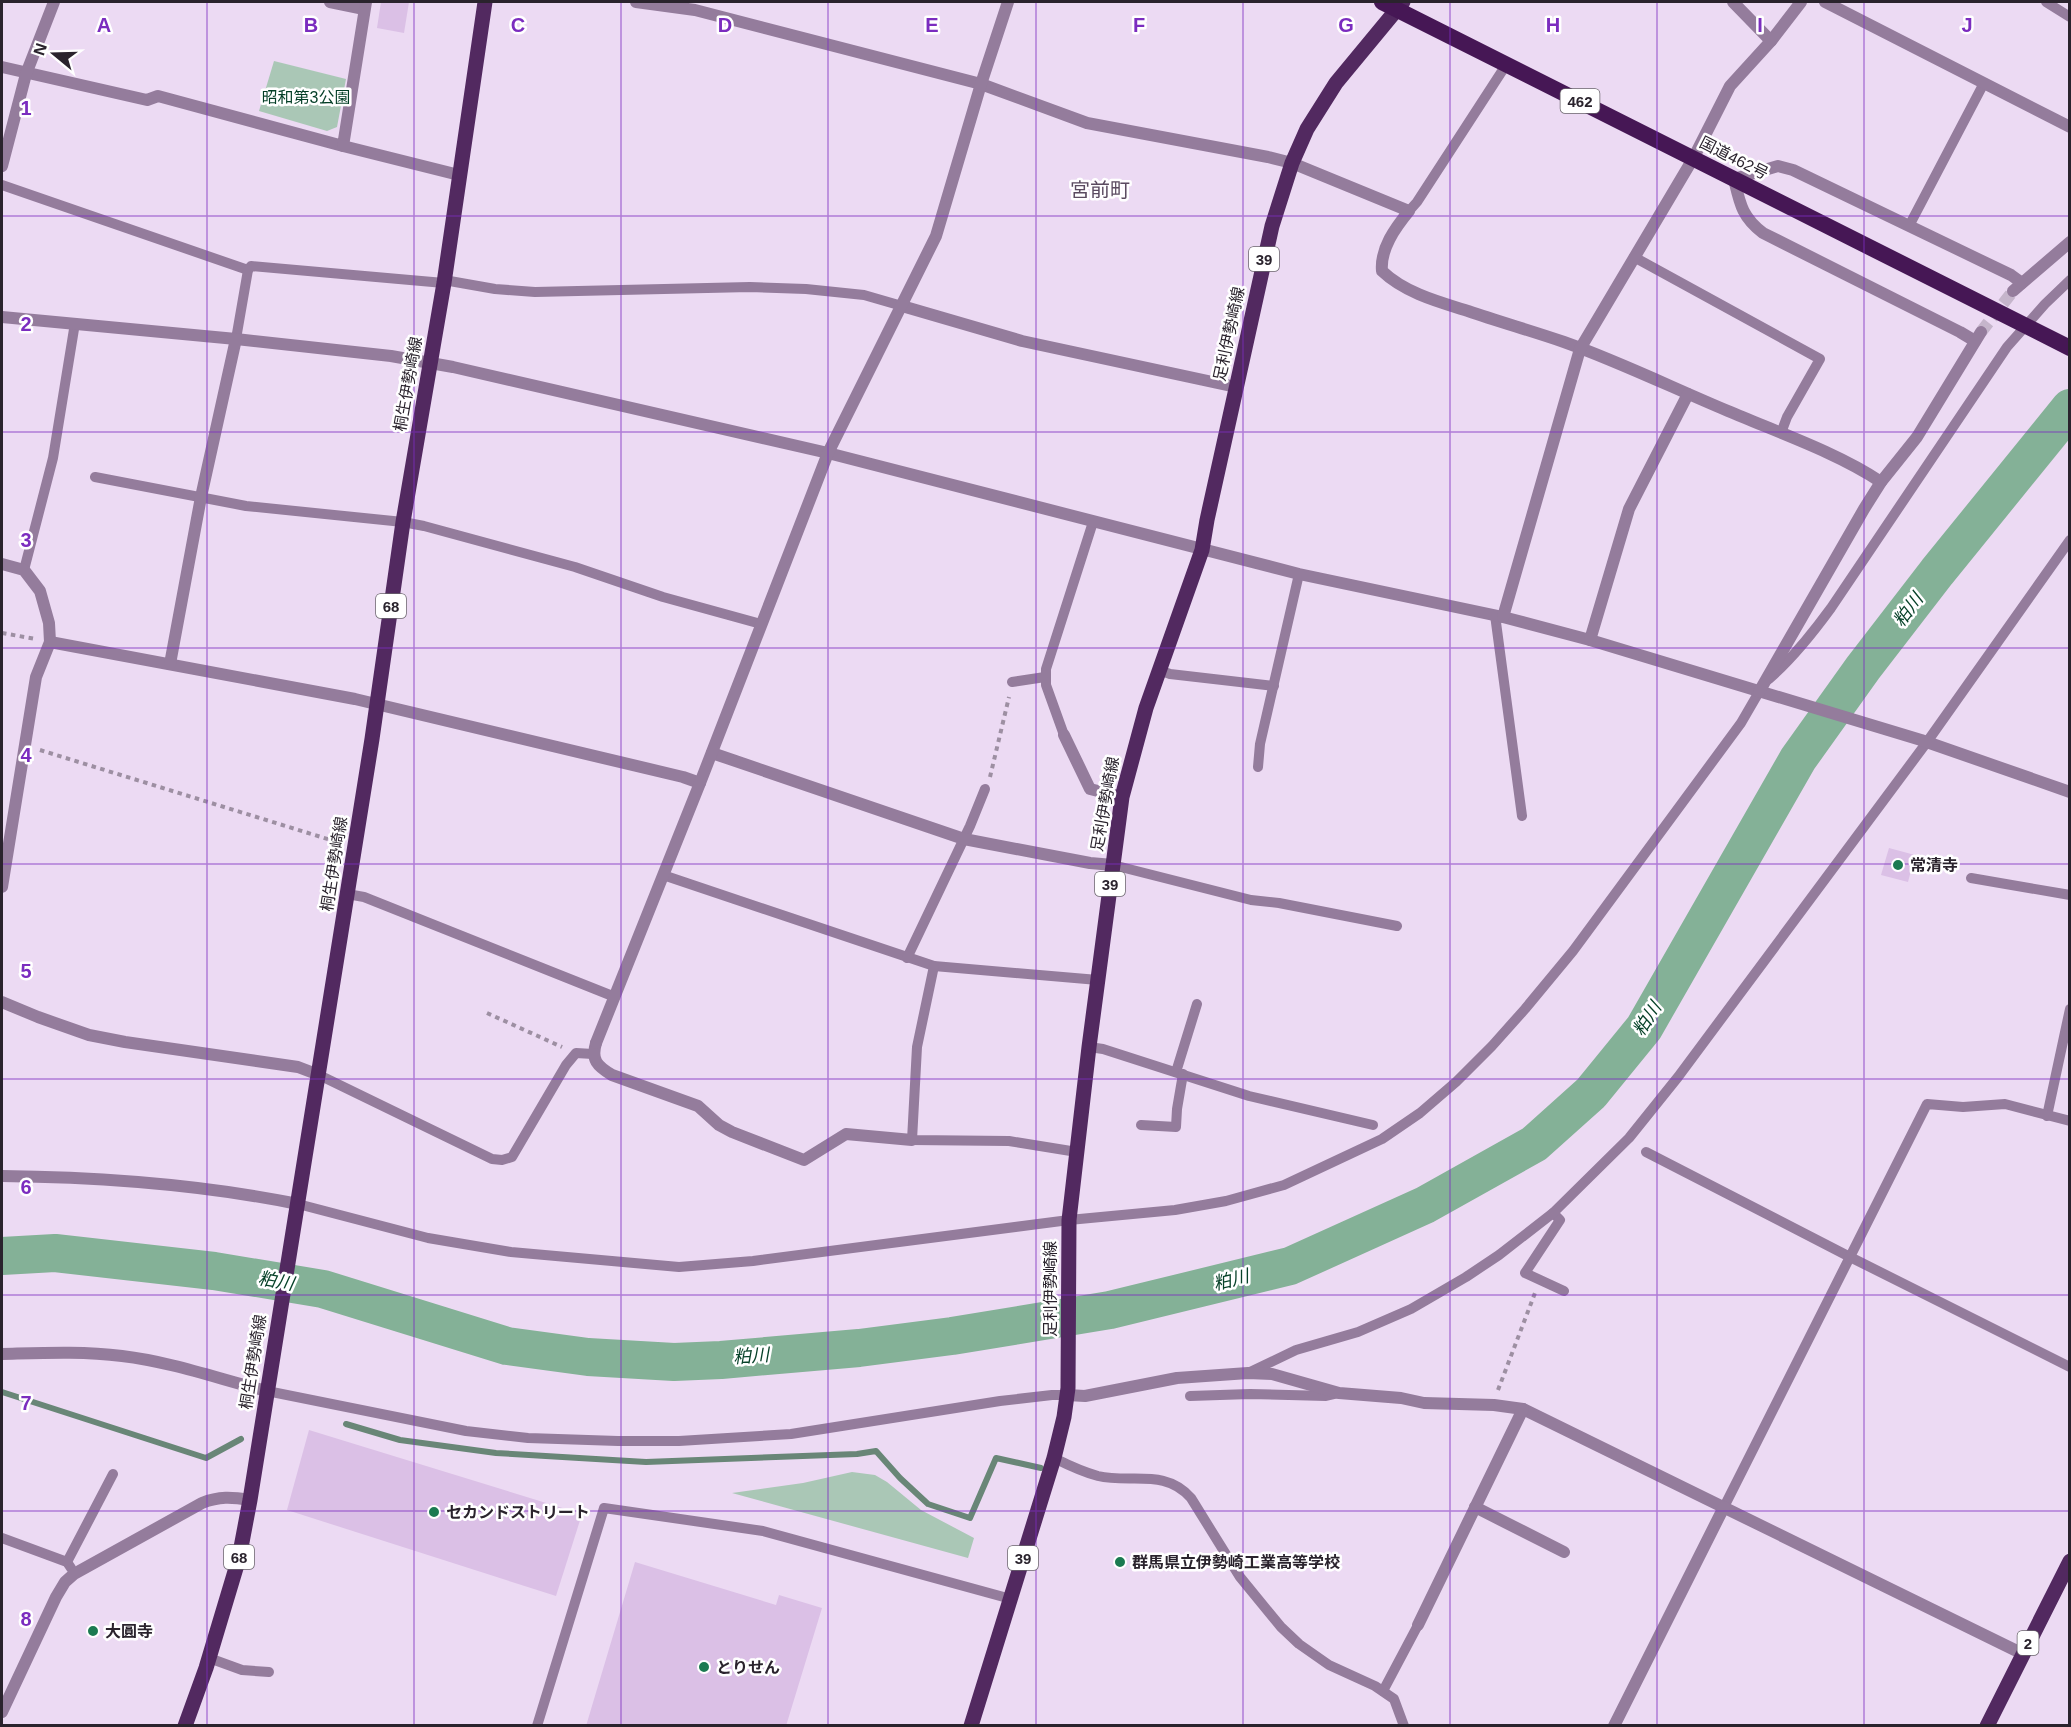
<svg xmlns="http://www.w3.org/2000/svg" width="2071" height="1727" font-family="Arial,'Noto Sans JP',sans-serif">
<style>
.green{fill:#aac7b6}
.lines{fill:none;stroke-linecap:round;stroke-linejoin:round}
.stream{stroke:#698677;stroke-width:6}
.river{stroke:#84b197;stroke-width:38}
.building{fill:#dbc0e6}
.minor-tunnel{stroke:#c5b5cb;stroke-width:12;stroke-dasharray:12 6;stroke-linecap:butt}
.path{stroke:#9d8fa2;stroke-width:4;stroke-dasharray:4.5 4.5;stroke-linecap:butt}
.service{stroke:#947c9c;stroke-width:10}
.minor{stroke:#947c9c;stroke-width:12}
.tertiary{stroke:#947c9c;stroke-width:12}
.primary{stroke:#522960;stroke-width:15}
.trunk{stroke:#461755;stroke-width:16}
.grid{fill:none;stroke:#7b2cbf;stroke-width:1.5;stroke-opacity:0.55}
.poi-dot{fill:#1b7a51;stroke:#fff;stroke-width:2}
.labels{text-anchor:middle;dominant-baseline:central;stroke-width:5;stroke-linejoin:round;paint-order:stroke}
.shield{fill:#fff;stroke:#6a656c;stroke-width:1.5}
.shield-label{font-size:15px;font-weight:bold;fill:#2a232d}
.park-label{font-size:16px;fill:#033e26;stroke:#fff}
.street-label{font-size:16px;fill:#2a232d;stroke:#fff}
.poi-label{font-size:16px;font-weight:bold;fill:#2a232d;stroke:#fff;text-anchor:start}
.water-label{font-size:18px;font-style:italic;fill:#074229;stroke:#fff}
.quarter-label{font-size:20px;fill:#5b4b60;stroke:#fff}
.grid-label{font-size:20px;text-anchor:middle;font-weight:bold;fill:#7b2cbf;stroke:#fff;stroke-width:5;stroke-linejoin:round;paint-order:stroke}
</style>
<rect width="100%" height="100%" fill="#ecdaf3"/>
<!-- green -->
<g class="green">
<path d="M274,61L346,79L337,127L327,131L259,111Z"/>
<path d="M852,1472L875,1475L887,1482L921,1510L974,1538L968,1558L732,1493L803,1483Z"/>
</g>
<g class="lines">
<!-- stream -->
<g class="stream">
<path d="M2,1392L206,1458L241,1439"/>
<path d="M346,1424L400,1440L496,1453L646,1462L857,1454L876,1451L900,1478L928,1504L970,1518L996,1458L1041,1468"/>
</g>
<!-- river -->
<path class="river" d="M2,1256L55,1253L214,1271L323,1289L507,1346L588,1357L674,1362L721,1360L859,1348L952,1336L1110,1310L1290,1266L1425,1205L1534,1144L1591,1093L1644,1028L1798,759L1863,668L1937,572L2070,408"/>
</g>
<!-- building -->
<g class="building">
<path d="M381,2H409L404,33L377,28Z"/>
<path d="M1889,848L1915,855L1908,882L1881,875Z"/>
<path d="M309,1430L582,1514L556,1596L287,1510Z"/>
<path d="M635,1562L776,1605L779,1595L822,1608L786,1726H586Z"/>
</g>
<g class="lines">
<!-- minor-tunnel -->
<path class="minor-tunnel" d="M1981,332L2013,291"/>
<!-- path -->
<g class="path">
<path d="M2,633L36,639"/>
<path d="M40,750L334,841"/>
<path d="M990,777L1009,697"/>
<path d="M487,1013L562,1047"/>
<path d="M1498,1390L1535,1293"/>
</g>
<!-- service -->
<g class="service">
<path d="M2046,2L2070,17"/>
<path d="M2,185L248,270"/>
<path d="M1409,211L1417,202L1506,65"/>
<path d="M1909,226L1984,83"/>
<path d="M1634,257L1820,359L1787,417L1781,433"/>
<path d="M444,280L495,289L535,292L750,287L806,289L864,295L902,306"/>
<path d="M236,339L248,270L251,266L444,283"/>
<path d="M95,477L246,506L403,522L424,526L575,567L663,597L761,624"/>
<path d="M24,570L53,458L75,323"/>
<path d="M1495,615L1522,816"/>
<path d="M1159,670L1170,674L1274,686"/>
<path d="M1769,679C1793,658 1812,634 1831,608L2007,347L2045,304L2070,280"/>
<path d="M1012,682L1045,677"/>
<path d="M1064,735L1046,685V669L1093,522"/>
<path d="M1258,767L1260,744L1299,574"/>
<path d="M1113,865L1251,900L1279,903L1397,926"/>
<path d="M663,875L934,966L1098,980"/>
<path d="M1971,878L2070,895"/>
<path d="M347,894L364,897L615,997"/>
<path d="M907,958L970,826L985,789"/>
<path d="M934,966L917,1047L912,1140L1009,1141L1077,1152"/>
<path d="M1089,1047L1103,1049L1249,1096L1373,1125"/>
<path d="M1176,1072L1197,1004"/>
<path d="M319,1075L492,1159L502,1160L512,1157L566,1065L576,1053L593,1054"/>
<path d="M2047,1116L2070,1009"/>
<path d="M1141,1125L1176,1127L1177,1109L1183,1074"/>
<path d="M1646,1152L1850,1257L2070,1367"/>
<path d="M298,1204L428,1238L511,1252L679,1267L753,1261L1069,1220L1175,1210L1226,1201L1284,1185L1382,1139L1420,1113L1456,1082L1492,1046L1525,1009L1573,951L1741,723L1759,692"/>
<path d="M1553,1213L1560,1220L1525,1273L1564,1291"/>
<path d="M1248,1373L1296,1350L1358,1332L1411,1309L1466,1277L1499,1255L1553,1213L1629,1138L1678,1077L1927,742L2070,540"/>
<path d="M267,1391L466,1431L528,1438L618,1441H679L791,1434L1000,1401L1052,1395H1067"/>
<path d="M1190,1396L1250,1394L1326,1396L1339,1393"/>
<path d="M1054,1458C1068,1465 1083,1472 1098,1476C1131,1484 1165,1468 1191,1498L1240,1577L1281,1627L1299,1644L1329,1665L1375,1686L1394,1699L1404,1726"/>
<path d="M1724,1507L1927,1104L1963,1107L2005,1104L2070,1121"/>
<path d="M2,1538L67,1562L71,1568"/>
<path d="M67,1562L113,1474"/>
<path d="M209,1658L242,1670L269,1672"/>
<path d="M1383,1691L1418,1625"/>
<path d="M537,1726L604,1508L763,1531L1011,1599"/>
</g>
<!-- minor -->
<g class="minor">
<path d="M330,2L364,9"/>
<path d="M636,2L695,10L981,84L1087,123L1268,157L1292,163L1409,211C1395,228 1380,249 1382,271C1405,293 1439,302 1468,311C1500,322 1532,331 1564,342C1620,362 1673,388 1728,411C1777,432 1838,453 1881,482"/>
<path d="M1733,2L1771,41"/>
<path d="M1825,2L2070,127"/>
<path d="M2,67L147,100L158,96L343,146L366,2"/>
<path d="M343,146L459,175"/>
<path d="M2,166L26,74L54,2"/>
<path d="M2013,291L2070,242"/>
<path d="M902,306L1022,341L1236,387"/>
<path d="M2,317L236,339L391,356L453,367L828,453L1299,574L1503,617L1590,640L1921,740L2070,792"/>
<path d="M1975,341L1960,332L1763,233C1742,217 1740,204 1734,179L1778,166L1793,170L2011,275L2022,283"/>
<path d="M2,564L24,570L40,591L49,623L50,642L36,677L2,887"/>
<path d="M1503,617L1580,349L1694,157L1730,86L1771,41L1801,2"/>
<path d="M1590,640L1629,509L1688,394"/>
<path d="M50,642L355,699L683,777L700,783"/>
<path d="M170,664L201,497L236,339"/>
<path d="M1759,692L1864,509L1881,482L1917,437L1981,332"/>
<path d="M1064,735L1090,789L1122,797"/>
<path d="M712,753L964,839L1090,863L1113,865"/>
<path d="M2,1002L38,1017L89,1035L125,1042L298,1067L319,1075"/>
<path d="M596,1043C591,1060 597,1066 612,1075L698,1106L719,1125L732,1132L804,1160L846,1134L912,1140"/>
<path d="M2,1176C97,1177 204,1185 298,1204"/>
<path d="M2,1354C42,1353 82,1351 122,1356C172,1362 219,1379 267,1391"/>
<path d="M1067,1395L1085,1396L1177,1378L1248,1373L1272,1374L1339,1393L1401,1398L1424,1403L1494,1405L1523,1409L2023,1654"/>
<path d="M1475,1507L1564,1552"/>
<path d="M1418,1625L1523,1409"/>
<path d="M2,1712L56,1597L65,1582L74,1574L202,1503C219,1496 232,1497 250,1500"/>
<path d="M1614,1726L1724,1507"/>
</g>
<!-- tertiary -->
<path class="tertiary" d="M596,1043L700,783L828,453L936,236L981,84L1008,2"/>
<!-- primary -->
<g class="primary">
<path d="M185,1726L206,1668L239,1558L250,1500L372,739L403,522L444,283L485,2"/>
<path d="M971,1726L1054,1458L1064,1417L1068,1388L1069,1220L1089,1047L1122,797L1146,708L1202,550L1207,520L1272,226L1292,163L1307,129L1336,83L1403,2"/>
<path d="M1987,1726L2070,1561"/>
</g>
<!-- trunk -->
<path class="trunk" d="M1382,2L2070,348"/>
</g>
<!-- grid -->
<path class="grid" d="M207,2V1726M414,2V1726M621,2V1726M828,2V1726M1036,2V1726M1243,2V1726M1450,2V1726M1657,2V1726M1864,2V1726M2,216H2070M2,432H2070M2,648H2070M2,864H2070M2,1079H2070M2,1295H2070M2,1511H2070"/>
<!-- markers -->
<g class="poi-dot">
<circle cx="1898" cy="865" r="6"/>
<circle cx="434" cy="1512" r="6"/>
<circle cx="1120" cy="1562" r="6"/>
<circle cx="93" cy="1631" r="6"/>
<circle cx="704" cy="1667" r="6"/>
</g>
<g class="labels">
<!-- shield labels -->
<g class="shield">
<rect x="1560.5" y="89" width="39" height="24" rx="4.5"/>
<rect x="1249" y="247" width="30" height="24" rx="4.5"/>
<rect x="376" y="594" width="30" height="24" rx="4.5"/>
<rect x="1095" y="872" width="30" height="24" rx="4.5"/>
<rect x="224" y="1545" width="30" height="24" rx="4.5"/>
<rect x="1008" y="1546" width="30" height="24" rx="4.5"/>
<rect x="2017.5" y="1631" width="21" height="24" rx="4.5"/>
</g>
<g class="shield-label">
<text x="1580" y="101">462</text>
<text x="1264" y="259">39</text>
<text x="391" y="606">68</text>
<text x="1110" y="884">39</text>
<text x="239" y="1557">68</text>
<text x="1023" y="1558">39</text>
<text x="2028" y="1643">2</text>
</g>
<!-- park labels -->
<g class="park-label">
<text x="306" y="97">昭和第3公園</text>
</g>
<!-- street labels -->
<g class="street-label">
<text transform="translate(1734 158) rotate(27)">国道462号</text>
<text transform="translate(1229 334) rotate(-78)">足利伊勢崎線</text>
<text transform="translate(408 384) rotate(-80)">桐生伊勢崎線</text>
<text transform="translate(1105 804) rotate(-80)">足利伊勢崎線</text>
<text transform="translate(334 864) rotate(-81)">桐生伊勢崎線</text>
<text transform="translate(1050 1289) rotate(-90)">足利伊勢崎線</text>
<text transform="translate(253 1362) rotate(-81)">桐生伊勢崎線</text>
</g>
<!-- poi labels -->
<g class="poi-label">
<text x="1910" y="865">常清寺</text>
<text x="446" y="1512">セカンドストリート</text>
<text x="1132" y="1562">群馬県立伊勢崎工業高等学校</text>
<text x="105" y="1631">大圓寺</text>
<text x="716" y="1667">とりせん</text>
</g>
<!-- water labels -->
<g class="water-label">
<text transform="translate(1908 610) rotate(-53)">粕川</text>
<text transform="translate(1647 1019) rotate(-57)">粕川</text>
<text transform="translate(1231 1280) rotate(-14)">粕川</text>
<text transform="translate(276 1281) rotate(10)">粕川</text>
<text transform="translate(751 1356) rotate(-4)">粕川</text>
</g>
<!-- quarter labels -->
<g class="quarter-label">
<text x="1100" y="190">宮前町</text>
</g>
</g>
<g class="grid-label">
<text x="104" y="32">A</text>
<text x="311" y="32">B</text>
<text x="518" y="32">C</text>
<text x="725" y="32">D</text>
<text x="932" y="32">E</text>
<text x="1139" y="32">F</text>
<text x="1346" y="32">G</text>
<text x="1553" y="32">H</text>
<text x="1760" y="32">I</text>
<text x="1967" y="32">J</text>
<text x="26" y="115">1</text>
<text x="26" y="331">2</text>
<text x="26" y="547">3</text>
<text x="26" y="762">4</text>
<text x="26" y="978">5</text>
<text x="26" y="1194">6</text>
<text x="26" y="1410">7</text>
<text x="26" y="1626">8</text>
</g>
<!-- border -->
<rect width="2071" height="1727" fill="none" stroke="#2a232d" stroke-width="6"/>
<!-- north arrow -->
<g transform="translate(54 54) rotate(289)" stroke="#ffffff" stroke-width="4.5" paint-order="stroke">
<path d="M0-4.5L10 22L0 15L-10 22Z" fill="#2a232d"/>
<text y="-9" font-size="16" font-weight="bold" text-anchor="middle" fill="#2a232d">N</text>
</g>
</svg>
